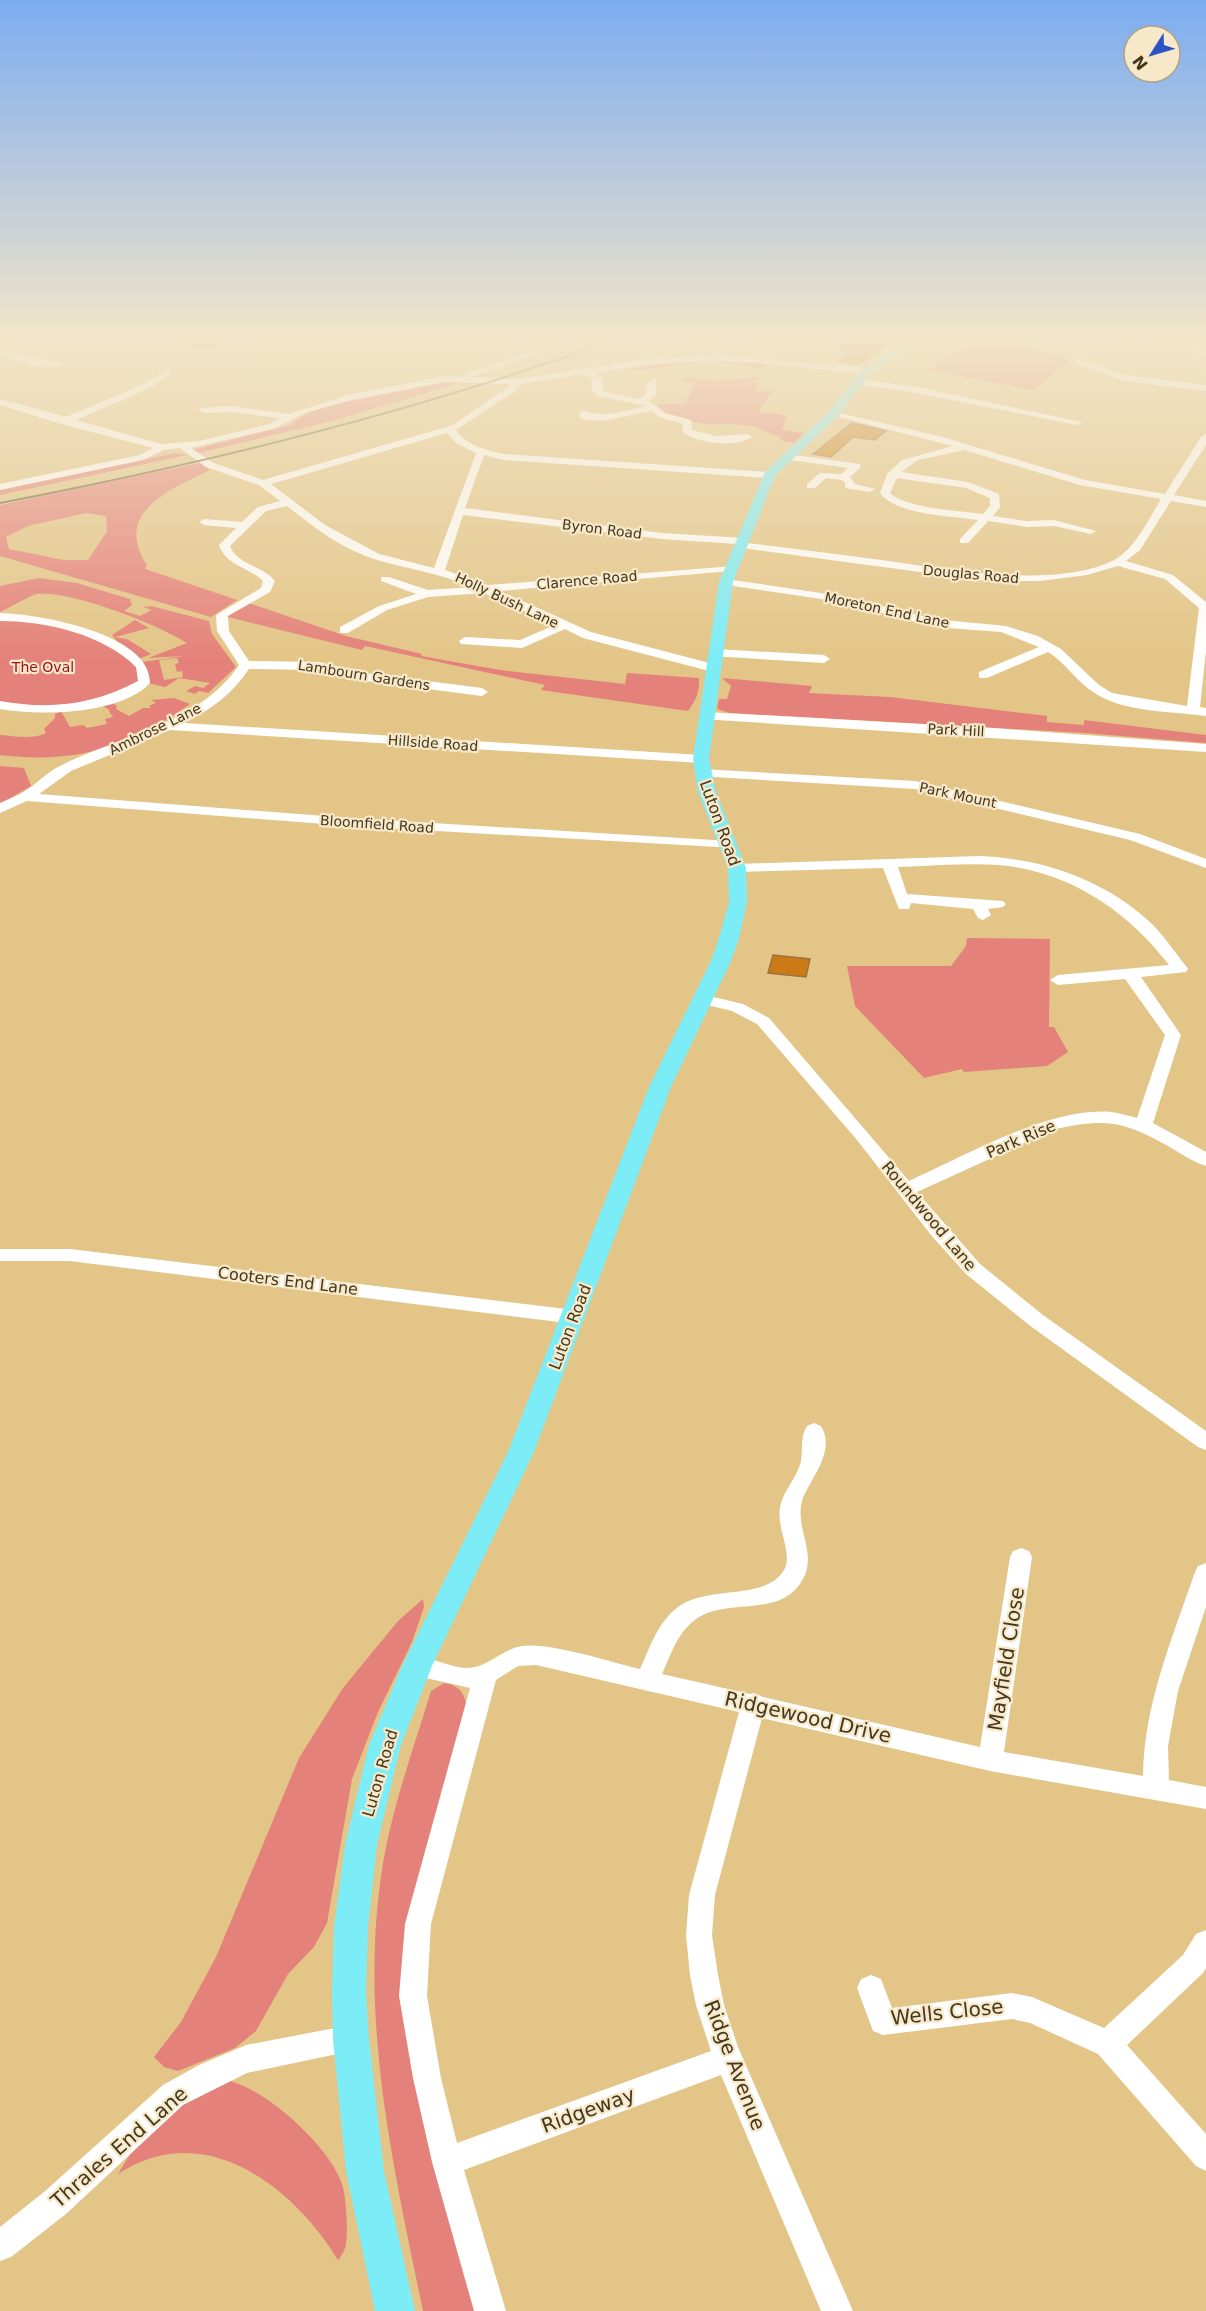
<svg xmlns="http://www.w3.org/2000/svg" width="1206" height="2311" font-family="'DejaVu Sans',sans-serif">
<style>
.green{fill:#e4817a;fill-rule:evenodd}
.building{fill:#ca7b15;stroke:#9f7042;stroke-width:1.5}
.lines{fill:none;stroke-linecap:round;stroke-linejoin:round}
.minor{fill:#fff;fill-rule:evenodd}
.major{fill:#7cedf7;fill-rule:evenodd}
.rail{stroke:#73623d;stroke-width:2}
.labels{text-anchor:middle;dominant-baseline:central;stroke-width:4.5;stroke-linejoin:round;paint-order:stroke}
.far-street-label{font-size:14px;fill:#43371d;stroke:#f7e8c9}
.far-park-label{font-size:14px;fill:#9b0d1b;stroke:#f7e8c9}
.street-label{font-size:16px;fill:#43371d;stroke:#f7e8c9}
.near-street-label{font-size:20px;fill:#43371d;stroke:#f7e8c9}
</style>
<rect width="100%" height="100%" fill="#e3c587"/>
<!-- green -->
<g class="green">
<path d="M187,337H230L215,349L176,346Z"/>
<path d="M993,337H1016L1014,340L1028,348L1060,354L1069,361L1034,390L929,370L977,340Z"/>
<path d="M704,360L760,363L766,365L759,369C737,362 708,360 684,364C672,366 639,374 626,368Z"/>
<path d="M688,377L712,381L759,377L754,383L759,384L755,390L771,392L758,412L787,415L782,430L804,433L794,443L782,441L780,436C768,435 760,427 752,426C723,421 679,430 657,405L686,403L695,383L682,382Z"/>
<path d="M467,381L332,421L198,453L192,450L291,425C323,395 423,383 467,381Z"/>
<path d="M176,453L187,455L0,495V490Z"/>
<path d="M200,463L210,470C171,489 112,512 147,565L145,569L237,600L211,617L0,556V505ZM86,513L106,516L107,531L88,560H64L9,549L6,537L28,526Z"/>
<path d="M39,578L77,583L130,599L132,605L124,611L140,616L152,610L143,607L151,606L209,621L212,634L236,667L208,693L199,691L195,694L186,691L195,686L203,688L210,683L179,678L165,687L147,683V669L142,662L184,656L148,658L187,643C156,624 74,591 37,594C33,594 7,609 0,612V586ZM177,658L179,663L175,664L177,672L182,671L183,677L164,680L159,660Z"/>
<path d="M249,603L346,636L422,654L421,656L500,670L625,684L627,673L699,678C700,691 696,701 688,711L541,690L545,685L365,646L362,650L224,616Z"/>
<path d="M0,618C49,625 115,631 143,677L132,688L66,708L0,704Z"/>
<path d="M135,620L149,628L115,637L127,639L151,654L139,659L109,642L117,641L112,635Z"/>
<path d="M722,678L812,686L809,693L890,697L1047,716V722L1084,725V720L1206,735V743L1085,733L729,713L717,709L719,699H727L731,686Z"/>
<path d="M174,698L190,704C128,748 76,764 0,755V735C15,736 32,740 46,733L44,729L55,718V714L61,711L70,727L83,725L87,728L107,724L105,719L113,717L108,709L103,706L109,701L117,706L116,709L129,716L143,708H151L149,706L156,703L151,700Z"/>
<path d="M0,766L24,768L31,786L0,804Z"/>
<path d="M967,938L1050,939L1049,1027H1054L1068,1052L1047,1066L964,1072L962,1069L924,1078L855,1006L847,966H951L966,946Z"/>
<path d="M423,1599L424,1607L412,1642L378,1712L352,1779L327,1923L314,1947L288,1974L256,2031L235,2048L178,2071L164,2067L154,2057L181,2022L216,1957L299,1758L343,1688L398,1621Z"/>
<path d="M444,1683C460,1685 465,1694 467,1709L410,1929L482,2311H423C394,2171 361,2028 380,1884C388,1818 412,1754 431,1691Z"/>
<path d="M230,2081C268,2091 329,2146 342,2184C346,2196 349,2235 345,2248C344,2252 341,2256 338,2260C293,2186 204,2117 118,2174L137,2143L190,2095Z"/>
</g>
<!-- building -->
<g class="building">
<path d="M842,337H899L859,364L839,361L853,353L841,351Z"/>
<path d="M852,423L886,431L875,440L853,437L831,457L813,454Z"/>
<path d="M773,955L810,959L806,977L768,973Z"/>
</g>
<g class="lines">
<!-- minor -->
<g class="minor">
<path d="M573,337H587L473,377L518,379L639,360L716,356L699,345L709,337H719L709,345L726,356L866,368L870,371L866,374C822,370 777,363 733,362C686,360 641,365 595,373L602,378L604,392L639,399L646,394L645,387L651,379H657L656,395L649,401L665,413L691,420L692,430L716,436L747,434L752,437C736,448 696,444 682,431L683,424L659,417L651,411L602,421L581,419L579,413L584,410C602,419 625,411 646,406L598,396L592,390V379L585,374L521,384L518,389L456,430C467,446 486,450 504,454L769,472L774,475L769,478L504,460L484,455L465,508L662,533L744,538L748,539V543C795,549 842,555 889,561C950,570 1058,589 1114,560C1136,548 1148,520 1161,499L1080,485L964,450L918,460L901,472L968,482L999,494L1000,507L993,516L1027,521L1054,520L1096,531L1091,534L1054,526L1027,527L988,521L968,543H960V539L978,520C951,516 896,515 880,493L887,474L902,460L953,446L831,415V411L939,436L1085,480L1165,494L1201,437L1206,434V445L1174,495L1206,501V507L1171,501L1140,550L1126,561L1173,575L1206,602V651L1200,707L1206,708V716C1171,711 1123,713 1093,692C1076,681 1065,662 1048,652L987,678H979V672L1039,647L1001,632L934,627L841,602L726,585L720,582L726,579L841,596L934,619L1006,626L1038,636L1061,649L1099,685L1112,693L1187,706L1199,608L1165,579L1118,566L1087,575L1040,581H987L742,548L737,544L662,539L463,515L445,570L488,585L735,566L737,568L731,571L500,591L591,632L717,665V671L713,672L583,638L565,629L522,648L461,644L459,641L465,637L520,640L555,625L484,593L428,597L387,610L348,633H340V627L379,606L416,594L381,581V577H389L428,590L472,587C441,573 406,569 374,559C342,549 312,526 287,506L266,511L230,546C236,564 263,566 275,581L270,592L228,616L229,631L249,661L319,662L365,673L482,688L488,692L482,696L365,681L319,670L249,669C232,694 211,710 184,723L701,755L708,759L701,763L170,730L71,771L39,794L350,818L730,841L737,845L735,848L350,826L27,801L0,813V803C8,799 17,796 25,791C38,783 48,771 62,765C122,735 199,724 239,665L217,631L216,615L261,588L263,581C249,567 226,566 219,545L236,528L204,525L199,522L204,519L242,522L258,507L280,501L259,485L206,467L180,448L164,450L143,460L0,490V484L140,455L153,448L61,424L0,405V399L66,417L146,383L167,369L170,370V374L152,387L76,420L162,444L199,441L270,424L280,418L230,412L204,413L199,410L201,408L230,406L289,414L347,395L445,376L464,377L465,374ZM445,382L512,384L453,425L263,480L214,463L191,448L276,428L305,413L348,401ZM447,433L456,443L476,453L434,568L379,554L325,525L271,484ZM897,478L966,488L990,498V506L983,514C961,511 904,508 890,493Z"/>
<path d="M904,337L922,341L918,344L908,342L887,354L880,352Z"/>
<path d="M1109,337H1133L1206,348V354Z"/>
<path d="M0,350L64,364C49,374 17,360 0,356Z"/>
<path d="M1078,358L1126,375L1206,385V391L1124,381L1075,363L1074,361Z"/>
<path d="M858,379L917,387L1082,422L1077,425L917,393L855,384V380Z"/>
<path d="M787,454L860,464V468L850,477L855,484L875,489L870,492L845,488V482L841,480L826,478L815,488H807V484L820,473L841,474L848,468L783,459L782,457Z"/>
<path d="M0,613C38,614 151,633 150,683C120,715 40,716 0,709V701C49,710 94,705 138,681L136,667C103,634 45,621 0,621Z"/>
<path d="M715,649L824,655L830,659L824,663L711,656V650Z"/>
<path d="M706,712L993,728L1206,744V752L701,719V713Z"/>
<path d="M702,769L915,781L1140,834L1206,859V868L1130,840L915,789L697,776V770Z"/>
<path d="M979,856C1041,858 1105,880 1151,923C1164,936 1174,951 1186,966L1188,969L1186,972L1141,977L1181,1035L1153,1123L1206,1152V1166C1193,1162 1180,1153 1168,1146C1124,1121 1105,1118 1055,1129L917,1192L980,1264L1043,1315L1206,1431V1450L1198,1447L1029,1325L966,1274L931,1235L857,1140L757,1024L732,1011L695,1002L693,999L701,994L743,1004L769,1018L909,1181C963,1157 1051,1106 1111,1112C1119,1113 1129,1116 1137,1118L1165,1035L1125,979L1058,985L1050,980L1058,975L1169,965C1128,911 1069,871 999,865C966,863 931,866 898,867L907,894L1003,901L1006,904L1003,907L988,909L991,915L983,920L978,918L973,909L911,903L909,909H899L883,868L737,872L730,868L737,864Z"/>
<path d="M0,1249H70L575,1310L582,1312L585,1317L582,1322L575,1324L70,1261H0Z"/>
<path d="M814,1423L821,1426C836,1450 812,1477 803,1498C793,1526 818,1552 803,1579C781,1620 726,1596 695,1620C677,1633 671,1655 662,1674L750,1694L754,1693L763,1697L980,1747L1010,1557L1013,1551L1021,1548L1029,1551L1032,1557L1004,1752L1143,1776C1144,1704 1172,1639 1195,1572L1198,1566L1206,1563V1607L1178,1691L1168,1746L1169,1780L1206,1787V1809L990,1771L762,1718L715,1895L712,1935L718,1975L724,2005L738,2047L853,2311H821L721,2075L464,2170L506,2311H474L432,2162L413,2078L399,1996L405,1924L470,1688L417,1676L409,1673L405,1666L409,1659C427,1653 447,1668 467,1668C487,1668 502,1649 522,1646C550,1642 610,1662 640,1669C650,1647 658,1622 678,1607C707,1585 766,1601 784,1570C792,1557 781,1535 780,1521C776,1496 795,1484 801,1461C803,1450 800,1436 807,1426ZM536,1665L739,1712L689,1895L686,1935L690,1975L696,2005L711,2051L457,2143L441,2078L427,1996L431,1924L496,1680L518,1666Z"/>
<path d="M1206,1930V1968L1203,1973L1127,2045L1206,2134V2171L1196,2166L1098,2054L1030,2023L1012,2019L883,2035L873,2031L857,1988L861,1979L871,1975L881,1979L892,2008L1012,1993L1032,1997L1104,2028L1183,1955L1196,1934Z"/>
<path d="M351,2025L361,2029L365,2039L361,2049L247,2073L183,2105L66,2214L11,2257L0,2261V2227L44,2192L163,2085L199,2065L246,2045Z"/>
</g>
<!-- major -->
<path class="major" d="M917,337H931L870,373L838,416L775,476L733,582L709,759L716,792L746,868L747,902L739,938L731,961L671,1087L534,1452L432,1666L401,1745L377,1845L368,1927L366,1992L369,2039L384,2171L415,2311H375L346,2171L333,2039L332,1992L334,1927L345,1845L369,1745L402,1666L508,1452L649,1087L711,961L719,938L729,902L728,868L698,792L693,759L719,582L765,472L830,410L862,369Z"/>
<!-- rail -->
<path class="rail" d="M0,503C212,462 419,411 622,337"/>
</g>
<!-- sky -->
<linearGradient id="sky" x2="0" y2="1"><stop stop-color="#7cadf1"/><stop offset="0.51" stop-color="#f2e5c9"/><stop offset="1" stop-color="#f2e5c9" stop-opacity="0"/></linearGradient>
<rect width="1206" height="661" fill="url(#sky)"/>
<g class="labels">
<!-- far-street labels -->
<g class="far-street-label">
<text transform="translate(602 529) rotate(7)">Byron Road</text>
<text transform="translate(971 574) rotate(5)">Douglas Road</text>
<text transform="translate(587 580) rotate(-5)">Clarence Road</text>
<text transform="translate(507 600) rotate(25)">Holly Bush Lane</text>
<text transform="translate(887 610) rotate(12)">Moreton End Lane</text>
<text transform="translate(364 675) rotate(9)">Lambourn Gardens</text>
<text transform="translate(155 729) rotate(-26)">Ambrose Lane</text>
<text transform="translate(956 730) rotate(3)">Park Hill</text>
<text transform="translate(433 743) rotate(4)">Hillside Road</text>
<text transform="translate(958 795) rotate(12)">Park Mount</text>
<text transform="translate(377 824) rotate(4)">Bloomfield Road</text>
</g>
<!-- far-park labels -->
<g class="far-park-label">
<text x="43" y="667">The Oval</text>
</g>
<!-- street labels -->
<g class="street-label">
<text transform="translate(720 823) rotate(70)">Luton Road</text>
<text transform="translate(1021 1139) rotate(-23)">Park Rise</text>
<text transform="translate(929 1216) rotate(50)">Roundwood Lane</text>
<text transform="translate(288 1281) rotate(7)">Cooters End Lane</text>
<text transform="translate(570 1327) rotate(-69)">Luton Road</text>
<text transform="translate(380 1773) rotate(-74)">Luton Road</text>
</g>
<!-- near-street labels -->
<g class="near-street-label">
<text transform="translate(1006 1659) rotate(-81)">Mayfield Close</text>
<text transform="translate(808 1717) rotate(13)">Ridgewood Drive</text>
<text transform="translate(947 2012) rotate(-6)">Wells Close</text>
<text transform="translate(735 2065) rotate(69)">Ridge Avenue</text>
<text transform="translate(588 2110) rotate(-20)">Ridgeway</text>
<text transform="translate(119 2147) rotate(-41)">Thrales End Lane</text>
</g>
</g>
<!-- north arrow -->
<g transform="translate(1152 54) rotate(233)"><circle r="28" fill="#f7e8c9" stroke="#afa184" stroke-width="1.5"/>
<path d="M0-4.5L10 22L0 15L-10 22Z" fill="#2b55c4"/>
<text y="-9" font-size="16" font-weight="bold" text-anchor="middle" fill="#43371d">N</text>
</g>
</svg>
